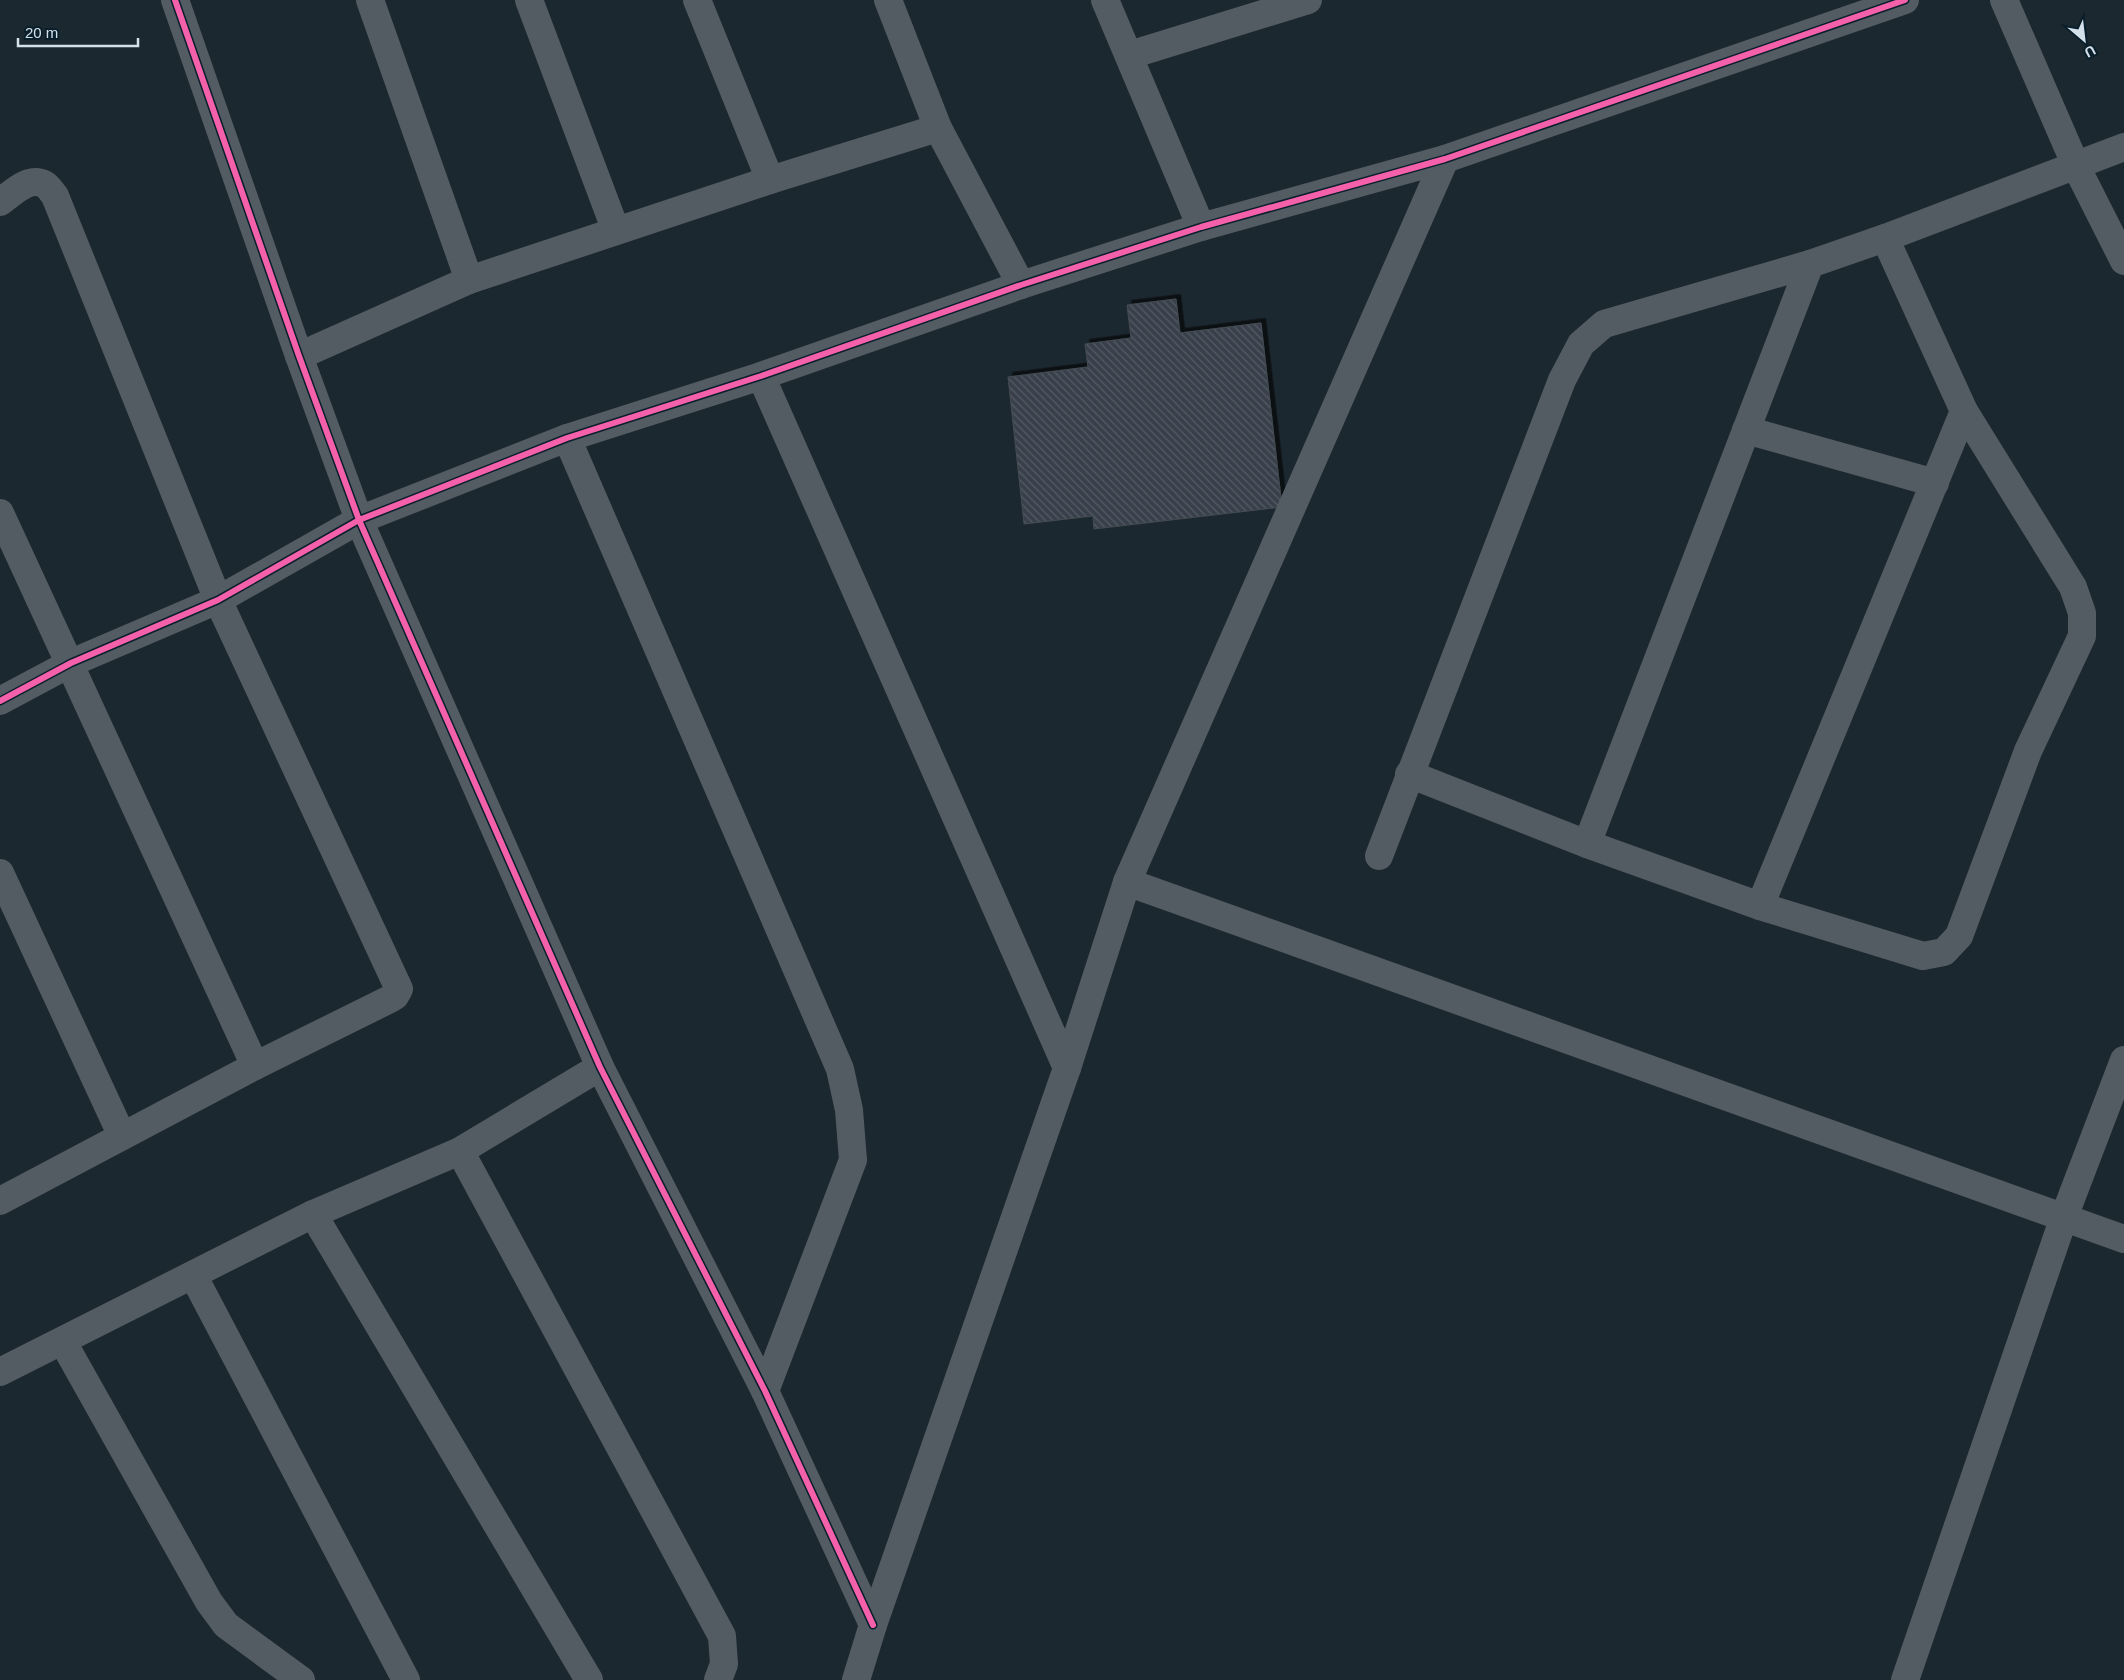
<svg xmlns="http://www.w3.org/2000/svg" width="2124" height="1680" font-family="Arial,sans-serif">
<style>
.building{fill:url(#building-back-hatch);stroke:#444b52;filter:url(#shadow)}
.lines{fill:none;stroke-linecap:round;stroke-linejoin:round}
.minor{stroke:#535c63;stroke-width:28}
.cycleway-casing{stroke:#0a1f2c;stroke-width:9}
.cycleway{stroke:#f560ab;stroke-width:6}
</style>
<defs>
<pattern id="building-back-hatch" width="6" height="6" patternUnits="userSpaceOnUse" patternTransform="scale(1.25)"><rect width="6" height="6" fill="#39404b"/><path d="M-1 5l2 2M0 0l6 6M5-1l2 2" fill="none" stroke="#555b65"/></pattern>
<filter id="shadow"><feDropShadow dx="4.5" dy="-4.5" stdDeviation="0" flood-color="#0009"/></filter>
</defs>
<rect width="100%" height="100%" fill="#1c282f"/>
<!-- building -->
<path class="building" d="M1176,299L1180,333L1261,323L1282,507L1094,529L1093,516L1024,524L1008,377L1088,367L1085,344L1131,338L1127,305Z"/>
<g class="lines">
<!-- minor -->
<g class="minor">
<path d="M175,0L299,356L359,520L600,1067L765,1391L873,1625"/>
<path d="M370,0L469,280"/>
<path d="M529,0L616,231"/>
<path d="M697,0L770,180"/>
<path d="M888,0L938,128L1021,285"/>
<path d="M1105,0L1201,227"/>
<path d="M2004,0L2076,166L2124,261"/>
<path d="M1130,55L1308,0"/>
<path d="M0,202C12,194 28,176 44,184C48,186 52,192 55,196L218,600L399,989L395,996L390,999L255,1066L0,1201"/>
<path d="M299,356L469,280L770,180L938,128"/>
<path d="M761,376L1067,1068"/>
<path d="M1746,430L1935,483"/>
<path d="M567,438L840,1069L849,1110L853,1160L765,1391"/>
<path d="M0,513L255,1066"/>
<path d="M0,701L71,663L218,600L359,520L567,438L761,376L1021,285L1201,227L1445,159L1905,0"/>
<path d="M1409,774L1587,844L1760,906L1923,956L1944,952L1959,936L2028,751L2082,636V613L2073,587L1964,411L1885,238"/>
<path d="M1587,844L1810,264"/>
<path d="M1379,856L1562,380L1581,344L1604,324L1810,264L1885,238L2124,147"/>
<path d="M0,873L122,1136"/>
<path d="M1127,882L2124,1239"/>
<path d="M1760,906L1964,411"/>
<path d="M460,1151L722,1636L724,1664L718,1680"/>
<path d="M313,1214L589,1680"/>
<path d="M193,1275L406,1680"/>
<path d="M63,1342L209,1602L226,1625L301,1680"/>
<path d="M0,1372L313,1214L460,1151L600,1067"/>
<path d="M856,1680L873,1625L1067,1068L1127,882L1445,159"/>
<path d="M1905,1680L2064,1217L2124,1060"/>
</g>
<defs>
<g id="cycleway">
<path d="M175,0L299,356L359,520L600,1067L765,1391L873,1625"/>
<path d="M0,701L71,663L218,600L359,520L567,438L761,376L1021,285L1201,227L1445,159L1905,0"/>
</g>
</defs>
<!-- cycleway casing -->
<use href="#cycleway" class="cycleway-casing"/>
<!-- cycleway -->
<use href="#cycleway" class="cycleway"/>
</g>
<!-- north arrow -->
<g transform="translate(2084 40) rotate(152)" stroke="#0a1f2c" stroke-width="4" paint-order="stroke">
<path d="M0-4L9 19L0 12L-9 19Z" fill="#d5e1ea"/>
<text y="-8" font-size="14" font-weight="bold" text-anchor="middle" fill="#d5e1ea">U</text>
</g>
<!-- scale -->
<path d="M18 38v8h120v-8" fill="none" stroke="#d5e1ea" stroke-width="2.5"/>
<text x="25" y="38" font-size="15" fill="#d5e1ea" stroke="#0a1f2c" stroke-width="4" paint-order="stroke">20 m</text>
</svg>
